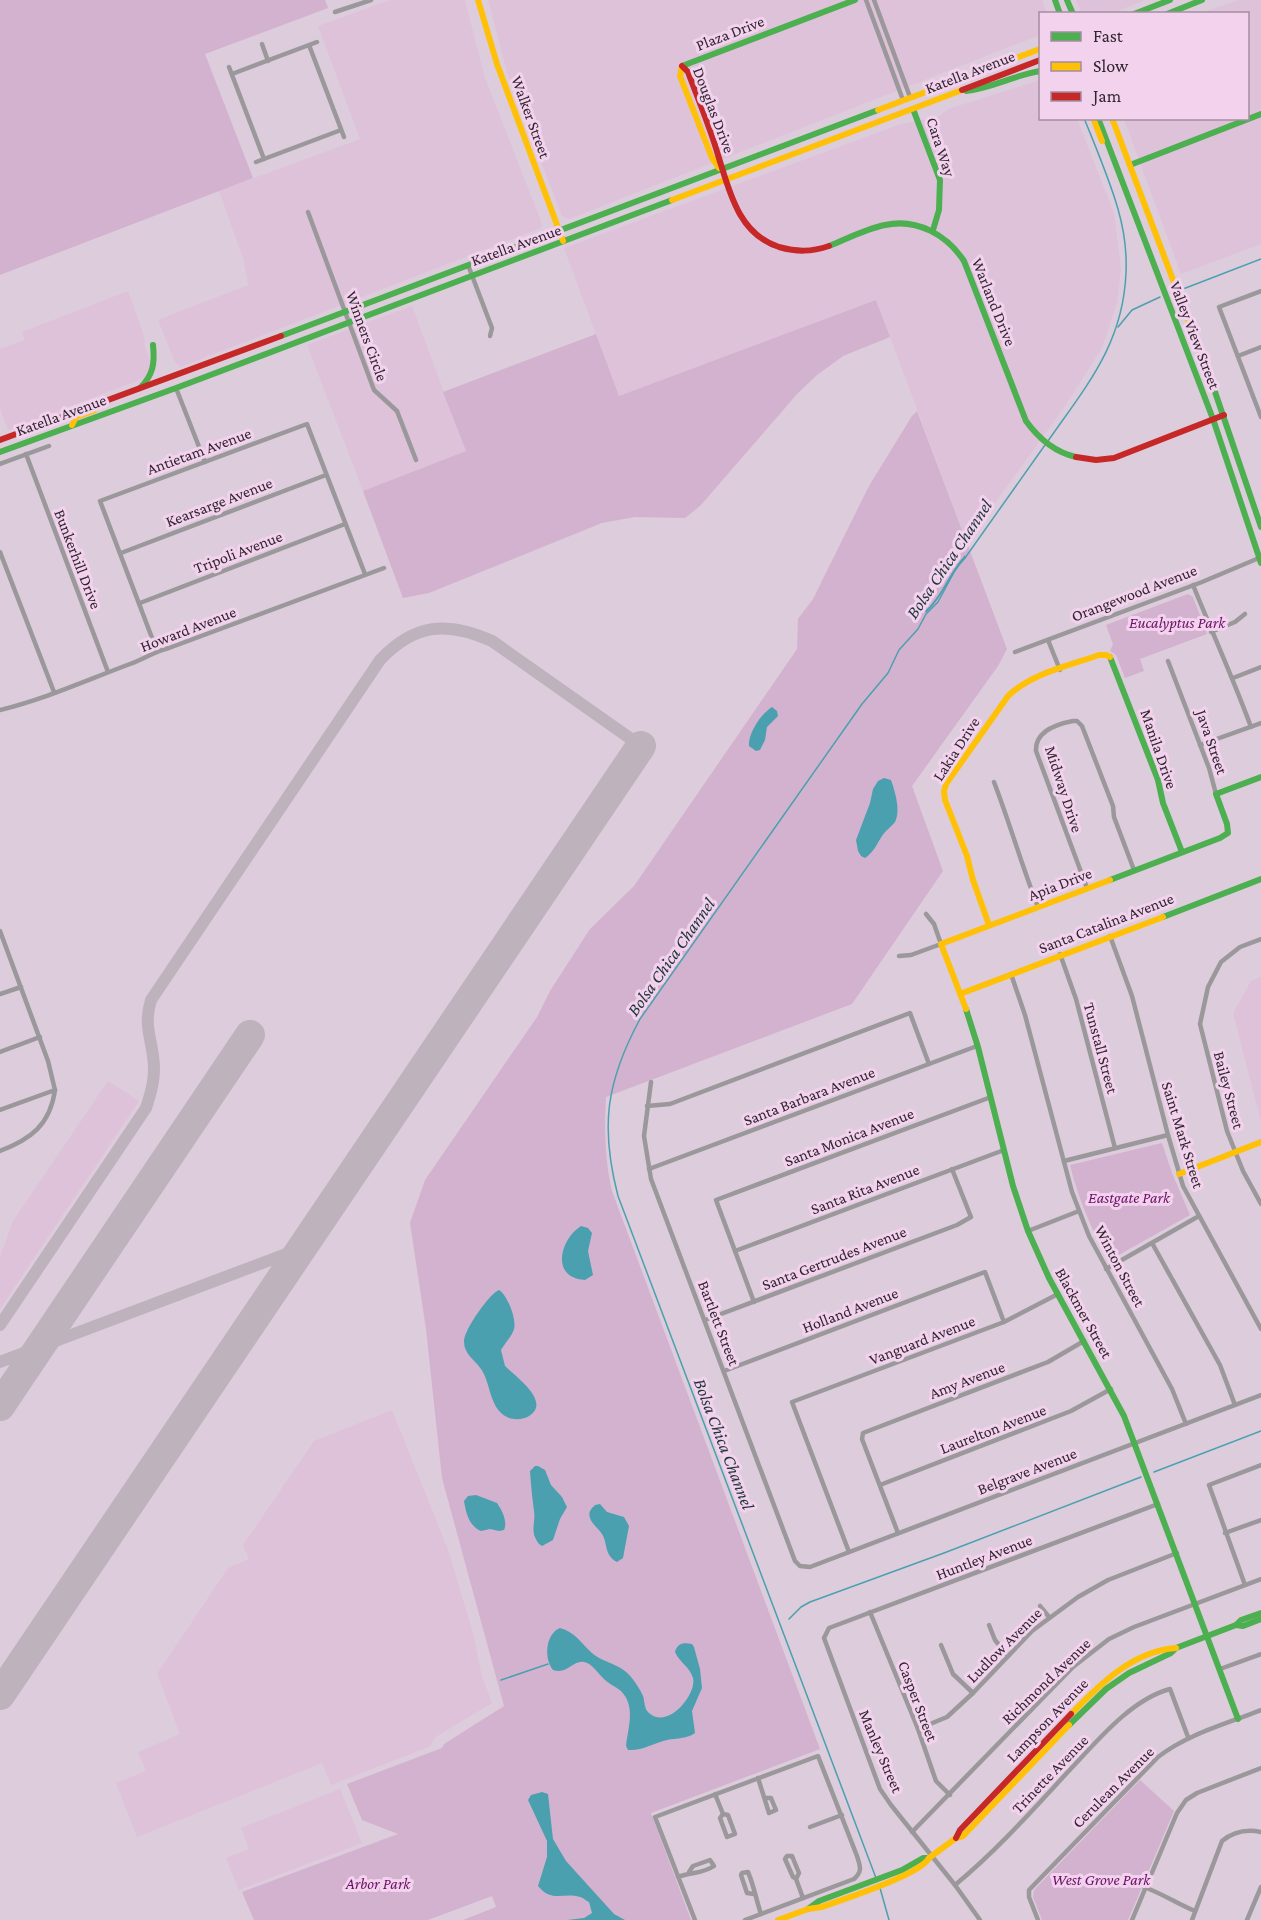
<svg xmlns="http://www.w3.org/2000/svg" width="1261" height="1920" font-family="'Crimson Pro',serif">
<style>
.built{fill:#dec2da}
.green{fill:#d3b2cf}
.water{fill:#4ba0b0}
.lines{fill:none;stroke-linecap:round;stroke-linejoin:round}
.stream{stroke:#4ba0b0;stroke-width:1.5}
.taxiway{stroke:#beb2bd;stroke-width:12}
.runway{stroke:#beb2bd;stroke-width:30}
.street{stroke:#9a989a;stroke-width:4.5}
.fast{stroke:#4caf50;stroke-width:6}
.slow{stroke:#ffc107;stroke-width:6}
.jam{stroke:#c62828;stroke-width:6}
.labels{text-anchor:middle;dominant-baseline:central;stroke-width:6;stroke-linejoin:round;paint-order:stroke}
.street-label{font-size:16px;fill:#31252f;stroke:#f2d2ed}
.park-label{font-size:16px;font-style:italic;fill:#6b1167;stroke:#f2d2ed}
.water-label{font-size:18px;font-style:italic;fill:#1e363a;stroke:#f2d2ed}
</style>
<rect width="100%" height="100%" fill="#ddccdb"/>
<!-- built -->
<g class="built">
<path d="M390,0H465L484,75L542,224L541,228L180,367L175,362L158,320L248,285L243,258L219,191L360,139L318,26Z"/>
<path d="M488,0H1042L1047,13L1040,14V35L569,219L562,216L507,72Z"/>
<path d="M1076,0H1145L1110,14L1082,13Z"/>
<path d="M1238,0H1261V244L1181,274L1124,119L1248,118V14L1202,13Z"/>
<path d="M1040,80V118L1077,119L1114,213L1121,269L1117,303L1102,348L1065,406L967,542L876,300L619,396L564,248L901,124L938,117L948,109Z"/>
<path d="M128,291L144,336L145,347L150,361L149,374L139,380L8,430L0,408V349L25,340L22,332Z"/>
<path d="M412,306L466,451L363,491L307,345Z"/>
<path d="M1261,977V1122L1233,1013L1251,981Z"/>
<path d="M108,1081L139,1101L0,1309V1257L13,1221Z"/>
<path d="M392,1410L449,1552L474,1637L482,1677L492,1703L434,1738L431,1746L331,1785L322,1763L137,1837L116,1783L146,1771L138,1752L180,1734L157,1674L228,1568L249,1559L243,1545L314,1441Z"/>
<path d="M340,1789L362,1843L239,1890L226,1858L249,1849L241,1828Z"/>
</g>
<!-- green -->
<g class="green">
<path d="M0,0H325L328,8L205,54L253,178L0,275Z"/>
<path d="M876,300L890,337L843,356L817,375L798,393L700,506L685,518L635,517L602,523L429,593L403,598L363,491L466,451L443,392L596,334L619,396Z"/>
<path d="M917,411L1007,649L998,666L912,786L943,871L852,1004L606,1097C604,1130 605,1160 612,1191L820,1749L651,1813L691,1920H463L496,1907L492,1896L428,1920H254L242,1892L398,1834L362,1820L347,1784L442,1748L444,1744L504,1706L442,1478L426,1329L410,1223L425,1180L537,1017L550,991L590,929L634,886L797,649L798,619L813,599L869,486L912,416Z"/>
<path d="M1188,594L1193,597L1207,634L1140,659L1144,671L1125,678L1116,655L1110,651L1113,644L1106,625Z"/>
<path d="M1162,1143L1172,1173L1190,1215L1108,1261C1092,1229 1078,1199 1070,1165Z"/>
<path d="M1140,1780L1174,1811L1128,1920H1042L1033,1897L1034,1890Z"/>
</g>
<!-- water -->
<g class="water">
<path d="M965,555L966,558C950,575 943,597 926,613L925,611C942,596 949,572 965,555Z"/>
<path d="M772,707L777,711L778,716L767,727L765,740L760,750L756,751L749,746C748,733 761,714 772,707Z"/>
<path d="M884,778L891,780C895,791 901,811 895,822C891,827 886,830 882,836C877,844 873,853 865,858L861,856L858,851L856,840L870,803L873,789L878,781Z"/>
<path d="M581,1226L588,1228L592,1233L588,1251L593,1275L585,1280C550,1278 560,1239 581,1226Z"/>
<path d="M499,1290C507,1294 517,1320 514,1329C512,1336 505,1343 501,1350L505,1366C515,1376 552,1402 529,1416C523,1420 513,1420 507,1417C489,1408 491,1383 481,1369C475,1360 464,1354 464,1342C463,1331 490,1293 499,1290Z"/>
<path d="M535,1466H538L545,1470L551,1485L562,1497L567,1507L560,1519L553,1540L542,1546L539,1544C529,1531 536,1524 534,1511C532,1497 531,1485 530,1471Z"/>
<path d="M476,1495L497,1503C502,1510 508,1522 504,1530L499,1531L490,1529L481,1531C469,1526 466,1513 464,1501L468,1496Z"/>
<path d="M600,1504L607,1512L624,1517L629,1526L623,1558L617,1562C604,1555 608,1544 602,1534C598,1528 592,1524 590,1518C588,1512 591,1509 595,1505Z"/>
<path d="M560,1628C575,1632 581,1643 592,1653C603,1663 620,1663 631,1677C635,1682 640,1689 643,1696C645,1702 644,1709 649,1713C668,1730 697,1694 693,1678C690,1667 679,1662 675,1652C677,1643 684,1642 692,1644L694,1647L700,1669L702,1688L692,1711L695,1733C687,1739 677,1738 667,1740C654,1743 642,1751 628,1750L626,1746C628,1728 636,1706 621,1691C615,1686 607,1683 602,1677C597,1672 591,1663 584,1662C572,1660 568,1675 553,1670C544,1659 545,1634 560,1628Z"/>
<path d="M542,1792L548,1794L553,1839L566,1861L614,1914L625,1920H567L584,1918L592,1913L589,1902C586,1901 584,1898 580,1897C563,1892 552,1903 538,1886L547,1857V1841L528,1800L531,1795Z"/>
</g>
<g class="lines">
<!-- stream -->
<g class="stream">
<path d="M1183,289L1261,259"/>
<path d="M1118,327L1132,310L1160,297"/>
<path d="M1048,441C1087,385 1123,344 1126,273C1127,251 1124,230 1118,209C1109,178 1096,148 1084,118"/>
<path d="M965,558L1045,445"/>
<path d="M1154,1472L1261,1431"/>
<path d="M789,1619L801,1607L810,1602L944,1553L1141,1477"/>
<path d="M501,1680L548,1664"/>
<path d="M876,1878L618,1196C600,1127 606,1082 640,1019L862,704L888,673L899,650L918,629L926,614L938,602L953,574"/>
<path d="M880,1888L889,1920"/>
</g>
<!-- taxiway -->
<g class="taxiway">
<path d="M0,1325L146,1108C152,1090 156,1075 153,1056C150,1034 144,1023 151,1000L380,660C415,623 447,621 492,641L641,746"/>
<path d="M0,1362L302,1248"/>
</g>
<!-- runway -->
<g class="runway">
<path d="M0,1406L250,1035"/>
<path d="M0,1695L641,746"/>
</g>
<!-- street -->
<g class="street">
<path d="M866,0L903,100"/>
<path d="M874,0L910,97"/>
<path d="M335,12L371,0"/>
<path d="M262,44L268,61"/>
<path d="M309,45L344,137"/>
<path d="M229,67L264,159"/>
<path d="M232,74L317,42"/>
<path d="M256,162L341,130"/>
<path d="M308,212L374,390L397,411L416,460"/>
<path d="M468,265L492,328L490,336"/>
<path d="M1261,291L1219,307L1261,417"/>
<path d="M1238,356L1261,347"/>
<path d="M176,388L205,462"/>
<path d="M26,454L108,672"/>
<path d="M0,464L49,446"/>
<path d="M0,552L54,692"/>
<path d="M121,553L326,475"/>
<path d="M1193,585C1212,632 1233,678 1251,727"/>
<path d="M140,603L345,524"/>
<path d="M1211,632L1235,622L1245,614"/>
<path d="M1048,640L1060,670"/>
<path d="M157,651L100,501L307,424L365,574"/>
<path d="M1015,652L1202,582L1259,558"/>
<path d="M1168,661L1209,768L1216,794"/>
<path d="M1233,678L1261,667"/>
<path d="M0,710C45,699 87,680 130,664C144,659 155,651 169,648L384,568"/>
<path d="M1200,745L1261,723"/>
<path d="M994,782C1010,824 1022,866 1038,907"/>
<path d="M1087,888L1036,751C1035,731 1057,724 1073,721H1077L1082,726L1113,806L1114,817L1134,870"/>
<path d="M0,931L48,1061L55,1090L0,1110"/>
<path d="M1110,936L1132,996L1168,1135L1183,1186L1261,1329"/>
<path d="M1261,939L1240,947L1221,962L1208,987L1200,1024L1227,1131L1243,1171L1261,1204"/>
<path d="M1060,954L1076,999L1115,1148"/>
<path d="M899,956L911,955L941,944L934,924L926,914"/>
<path d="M1011,974L1025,1015L1072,1192L1089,1236L1172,1389L1186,1424"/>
<path d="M0,994L21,987"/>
<path d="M0,1052L40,1037"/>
<path d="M651,1082L644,1136L651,1179L795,1561L800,1566L810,1567L1261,1395"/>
<path d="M647,1106L670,1104L910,1013L929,1064"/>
<path d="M0,1151C31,1139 50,1125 55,1090"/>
<path d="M1064,1161L1168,1135"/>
<path d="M649,1169L977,1046"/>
<path d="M1028,1231L1079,1211"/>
<path d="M1152,1243L1220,1365L1235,1405"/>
<path d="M735,1251L1004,1150"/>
<path d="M1106,1269L1199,1216"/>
<path d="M754,1302L716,1200L991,1097"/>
<path d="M705,1320L957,1225L971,1217L952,1169"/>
<path d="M724,1371L985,1272L1004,1322"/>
<path d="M880,1485L1071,1411L1111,1389"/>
<path d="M898,1533L862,1439L863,1433L1048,1362L1084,1341"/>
<path d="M1225,1533L1261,1520"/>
<path d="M849,1552L792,1402L1004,1322L1058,1294"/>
<path d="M1245,1585L1209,1485L1261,1465"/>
<path d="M1040,1606L1049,1617"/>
<path d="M870,1612L918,1729L936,1781L950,1795"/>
<path d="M989,1625L995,1640L1008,1656"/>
<path d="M941,1645L953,1674L973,1693"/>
<path d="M1220,1669L1261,1654"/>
<path d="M918,1729L947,1717L973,1693L1032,1631L1078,1597L1108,1580L1177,1553"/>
<path d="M758,1778L769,1813L776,1810L771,1798H765"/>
<path d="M715,1794L723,1814L720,1818L727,1837L735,1834L728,1815L723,1814"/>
<path d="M810,1827L842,1815"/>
<path d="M912,1832L1073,1667L1109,1639L1134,1627L1261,1579"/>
<path d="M678,1877C691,1872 702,1874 714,1866L710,1860L693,1866L689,1872"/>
<path d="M796,1879L793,1877L785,1859L787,1856H792L799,1873L796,1879L803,1898"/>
<path d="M955,1885C995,1852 1030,1813 1065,1775C1094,1745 1129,1700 1170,1689L1188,1737"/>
<path d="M1144,1887C1163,1894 1178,1904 1195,1911"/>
<path d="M754,1894L747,1893L741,1875L742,1873L748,1872C754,1886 756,1899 761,1914"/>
<path d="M695,1920L655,1817L818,1756L857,1856C860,1866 863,1871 854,1879L745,1920"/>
<path d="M980,1920L955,1885L891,1805L880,1789L824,1638L829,1628L1158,1504"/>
<path d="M1038,1920L1029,1897V1890L1158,1757C1188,1734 1226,1724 1261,1710"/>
<path d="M1132,1920L1177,1813L1186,1800L1197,1793L1261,1768"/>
<path d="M1192,1920L1222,1841C1233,1832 1247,1829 1261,1832"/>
<path d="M1247,1920L1261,1887"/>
</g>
<!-- fast -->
<g class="fast">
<path d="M1055,0L1060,14"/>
<path d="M1067,0L1073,14"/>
<path d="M1134,14L1170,0"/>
<path d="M1167,14L1202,0"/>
<path d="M682,66L855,0"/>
<path d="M966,91C992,88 1015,75 1040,71"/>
<path d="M913,109L940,180L939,210L933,230"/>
<path d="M1098,118L1213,419L1261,563"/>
<path d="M1130,165L1261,114"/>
<path d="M829,246C847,239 865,229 885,225C917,218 947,235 964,261L1026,421C1039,439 1054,452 1076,457"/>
<path d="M281,336L878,110"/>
<path d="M1213,386L1261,527"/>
<path d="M140,388C153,375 155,364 153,345"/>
<path d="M0,452L176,388L672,200"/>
<path d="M1110,657L1158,780L1163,803L1182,852"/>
<path d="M1110,880L1220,838L1228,833L1227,824L1216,794L1261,777"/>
<path d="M1163,917L1261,879"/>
<path d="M966,1009L978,1047L1013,1186L1028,1231L1049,1278L1124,1416L1238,1719"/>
<path d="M1236,1625L1243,1626L1261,1619"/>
<path d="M1069,1725L1106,1689L1129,1673L1171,1653L1176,1648L1236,1625L1241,1620L1261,1613"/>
<path d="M808,1909L819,1901L902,1870L923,1858H929"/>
</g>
<!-- slow -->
<g class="slow">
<path d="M478,0L497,64L563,241"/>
<path d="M682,66L680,76L712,158L719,168"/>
<path d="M878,110L1040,49"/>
<path d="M1093,118L1102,141"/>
<path d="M1112,118L1213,386"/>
<path d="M672,200L962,90"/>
<path d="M72,425L76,417L93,411L102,404"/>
<path d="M989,925L973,880L967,856L945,800L944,791L946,784L1008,696C1032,673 1068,666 1099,655H1106L1110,657"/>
<path d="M960,994L1163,917"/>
<path d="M966,1009L941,944L1110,880"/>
<path d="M1179,1174L1261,1142"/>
<path d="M1071,1714C1100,1684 1133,1651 1176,1648"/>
<path d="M778,1920L808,1909L822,1907C843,1899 920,1875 929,1858L956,1838L963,1836L1069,1725"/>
</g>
<!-- jam -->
<g class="jam">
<path d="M682,66L688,72C698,99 710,127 718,155C729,190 738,234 779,247C797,252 811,252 829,246"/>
<path d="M962,90L1040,60"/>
<path d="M0,440L281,336"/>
<path d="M1076,457L1096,460L1114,458L1224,415"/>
<path d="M956,1838L960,1830L1071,1714"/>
</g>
</g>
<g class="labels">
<!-- street labels -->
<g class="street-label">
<text transform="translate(730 33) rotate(-21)">Plaza Drive</text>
<text transform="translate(970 72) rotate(-21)">Katella Avenue</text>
<text transform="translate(714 110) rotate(69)">Douglas Drive</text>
<text transform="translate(531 117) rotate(70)">Walker Street</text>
<text transform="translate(941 147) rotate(72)">Cara Way</text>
<text transform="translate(516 245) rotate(-20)">Katella Avenue</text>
<text transform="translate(994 302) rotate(68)">Warland Drive</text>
<text transform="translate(1195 335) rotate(69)">Valley View Street</text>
<text transform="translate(367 336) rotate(70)">Winners Circle</text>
<text transform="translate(61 415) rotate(-20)">Katella Avenue</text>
<text transform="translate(199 451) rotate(-20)">Antietam Avenue</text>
<text transform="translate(219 502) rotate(-21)">Kearsarge Avenue</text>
<text transform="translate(238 552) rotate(-21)">Tripoli Avenue</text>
<text transform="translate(78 559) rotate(69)">Bunkerhill Drive</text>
<text transform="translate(1134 593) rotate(-21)">Orangewood Avenue</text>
<text transform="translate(188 629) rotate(-21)">Howard Avenue</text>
<text transform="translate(1212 742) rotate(71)">Java Street</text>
<text transform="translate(956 749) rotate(-57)">Lakia Drive</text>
<text transform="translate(1159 749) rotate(71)">Manila Drive</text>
<text transform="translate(1064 789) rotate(72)">Midway Drive</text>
<text transform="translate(1060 884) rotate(-21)">Apia Drive</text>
<text transform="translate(1106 923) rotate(-21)">Santa Catalina Avenue</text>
<text transform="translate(1101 1048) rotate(75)">Tunstall Street</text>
<text transform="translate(1229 1090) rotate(75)">Bailey Street</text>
<text transform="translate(809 1096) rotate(-21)">Santa Barbara Avenue</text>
<text transform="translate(1183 1135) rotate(73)">Saint Mark Street</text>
<text transform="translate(849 1137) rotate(-21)">Santa Monica Avenue</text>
<text transform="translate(865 1189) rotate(-21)">Santa Rita Avenue</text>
<text transform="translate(834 1258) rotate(-21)">Santa Gertrudes Avenue</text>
<text transform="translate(1120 1266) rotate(62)">Winton Street</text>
<text transform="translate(850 1310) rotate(-21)">Holland Avenue</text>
<text transform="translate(1084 1313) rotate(61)">Blackmer Street</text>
<text transform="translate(719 1323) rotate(69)">Bartlett Street</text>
<text transform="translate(922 1340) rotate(-21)">Vanguard Avenue</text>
<text transform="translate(967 1380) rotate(-21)">Amy Avenue</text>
<text transform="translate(993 1429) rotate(-21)">Laurelton Avenue</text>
<text transform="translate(1027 1471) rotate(-21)">Belgrave Avenue</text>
<text transform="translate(984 1557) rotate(-21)">Huntley Avenue</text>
<text transform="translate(1004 1645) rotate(-45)">Ludlow Avenue</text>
<text transform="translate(1046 1681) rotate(-44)">Richmond Avenue</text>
<text transform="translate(918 1701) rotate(69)">Casper Street</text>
<text transform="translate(1047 1720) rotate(-46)">Lampson Avenue</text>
<text transform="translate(881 1751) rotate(67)">Manley Street</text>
<text transform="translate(1050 1774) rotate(-46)">Trinette Avenue</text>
<text transform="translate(1113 1787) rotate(-45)">Cerulean Avenue</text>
</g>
<!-- park labels -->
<g class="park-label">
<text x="1177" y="622">Eucalyptus Park</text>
<text x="1129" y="1197">Eastgate Park</text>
<text x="1101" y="1879">West Grove Park</text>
<text x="378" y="1883">Arbor Park</text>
</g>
<!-- water labels -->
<g class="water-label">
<text transform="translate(949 559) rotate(-56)">Bolsa Chica Channel</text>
<text transform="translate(671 957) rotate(-55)">Bolsa Chica Channel</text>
<text transform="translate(724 1444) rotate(69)">Bolsa Chica Channel</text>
</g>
</g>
<!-- legend -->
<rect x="1039" y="12" width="210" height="108" fill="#f2d2ed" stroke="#a58da1" stroke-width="1.5"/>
<rect x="1051" y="32" width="30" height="9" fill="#4caf50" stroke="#a58da1" stroke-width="1.5"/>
<text x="1093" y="42" font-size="18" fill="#31252f">Fast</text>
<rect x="1051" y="62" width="30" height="9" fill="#ffc107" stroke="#a58da1" stroke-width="1.5"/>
<text x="1093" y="72" font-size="18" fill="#31252f">Slow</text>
<rect x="1051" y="92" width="30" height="9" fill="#c62828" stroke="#a58da1" stroke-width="1.5"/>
<text x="1093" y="102" font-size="18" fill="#31252f">Jam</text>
</svg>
